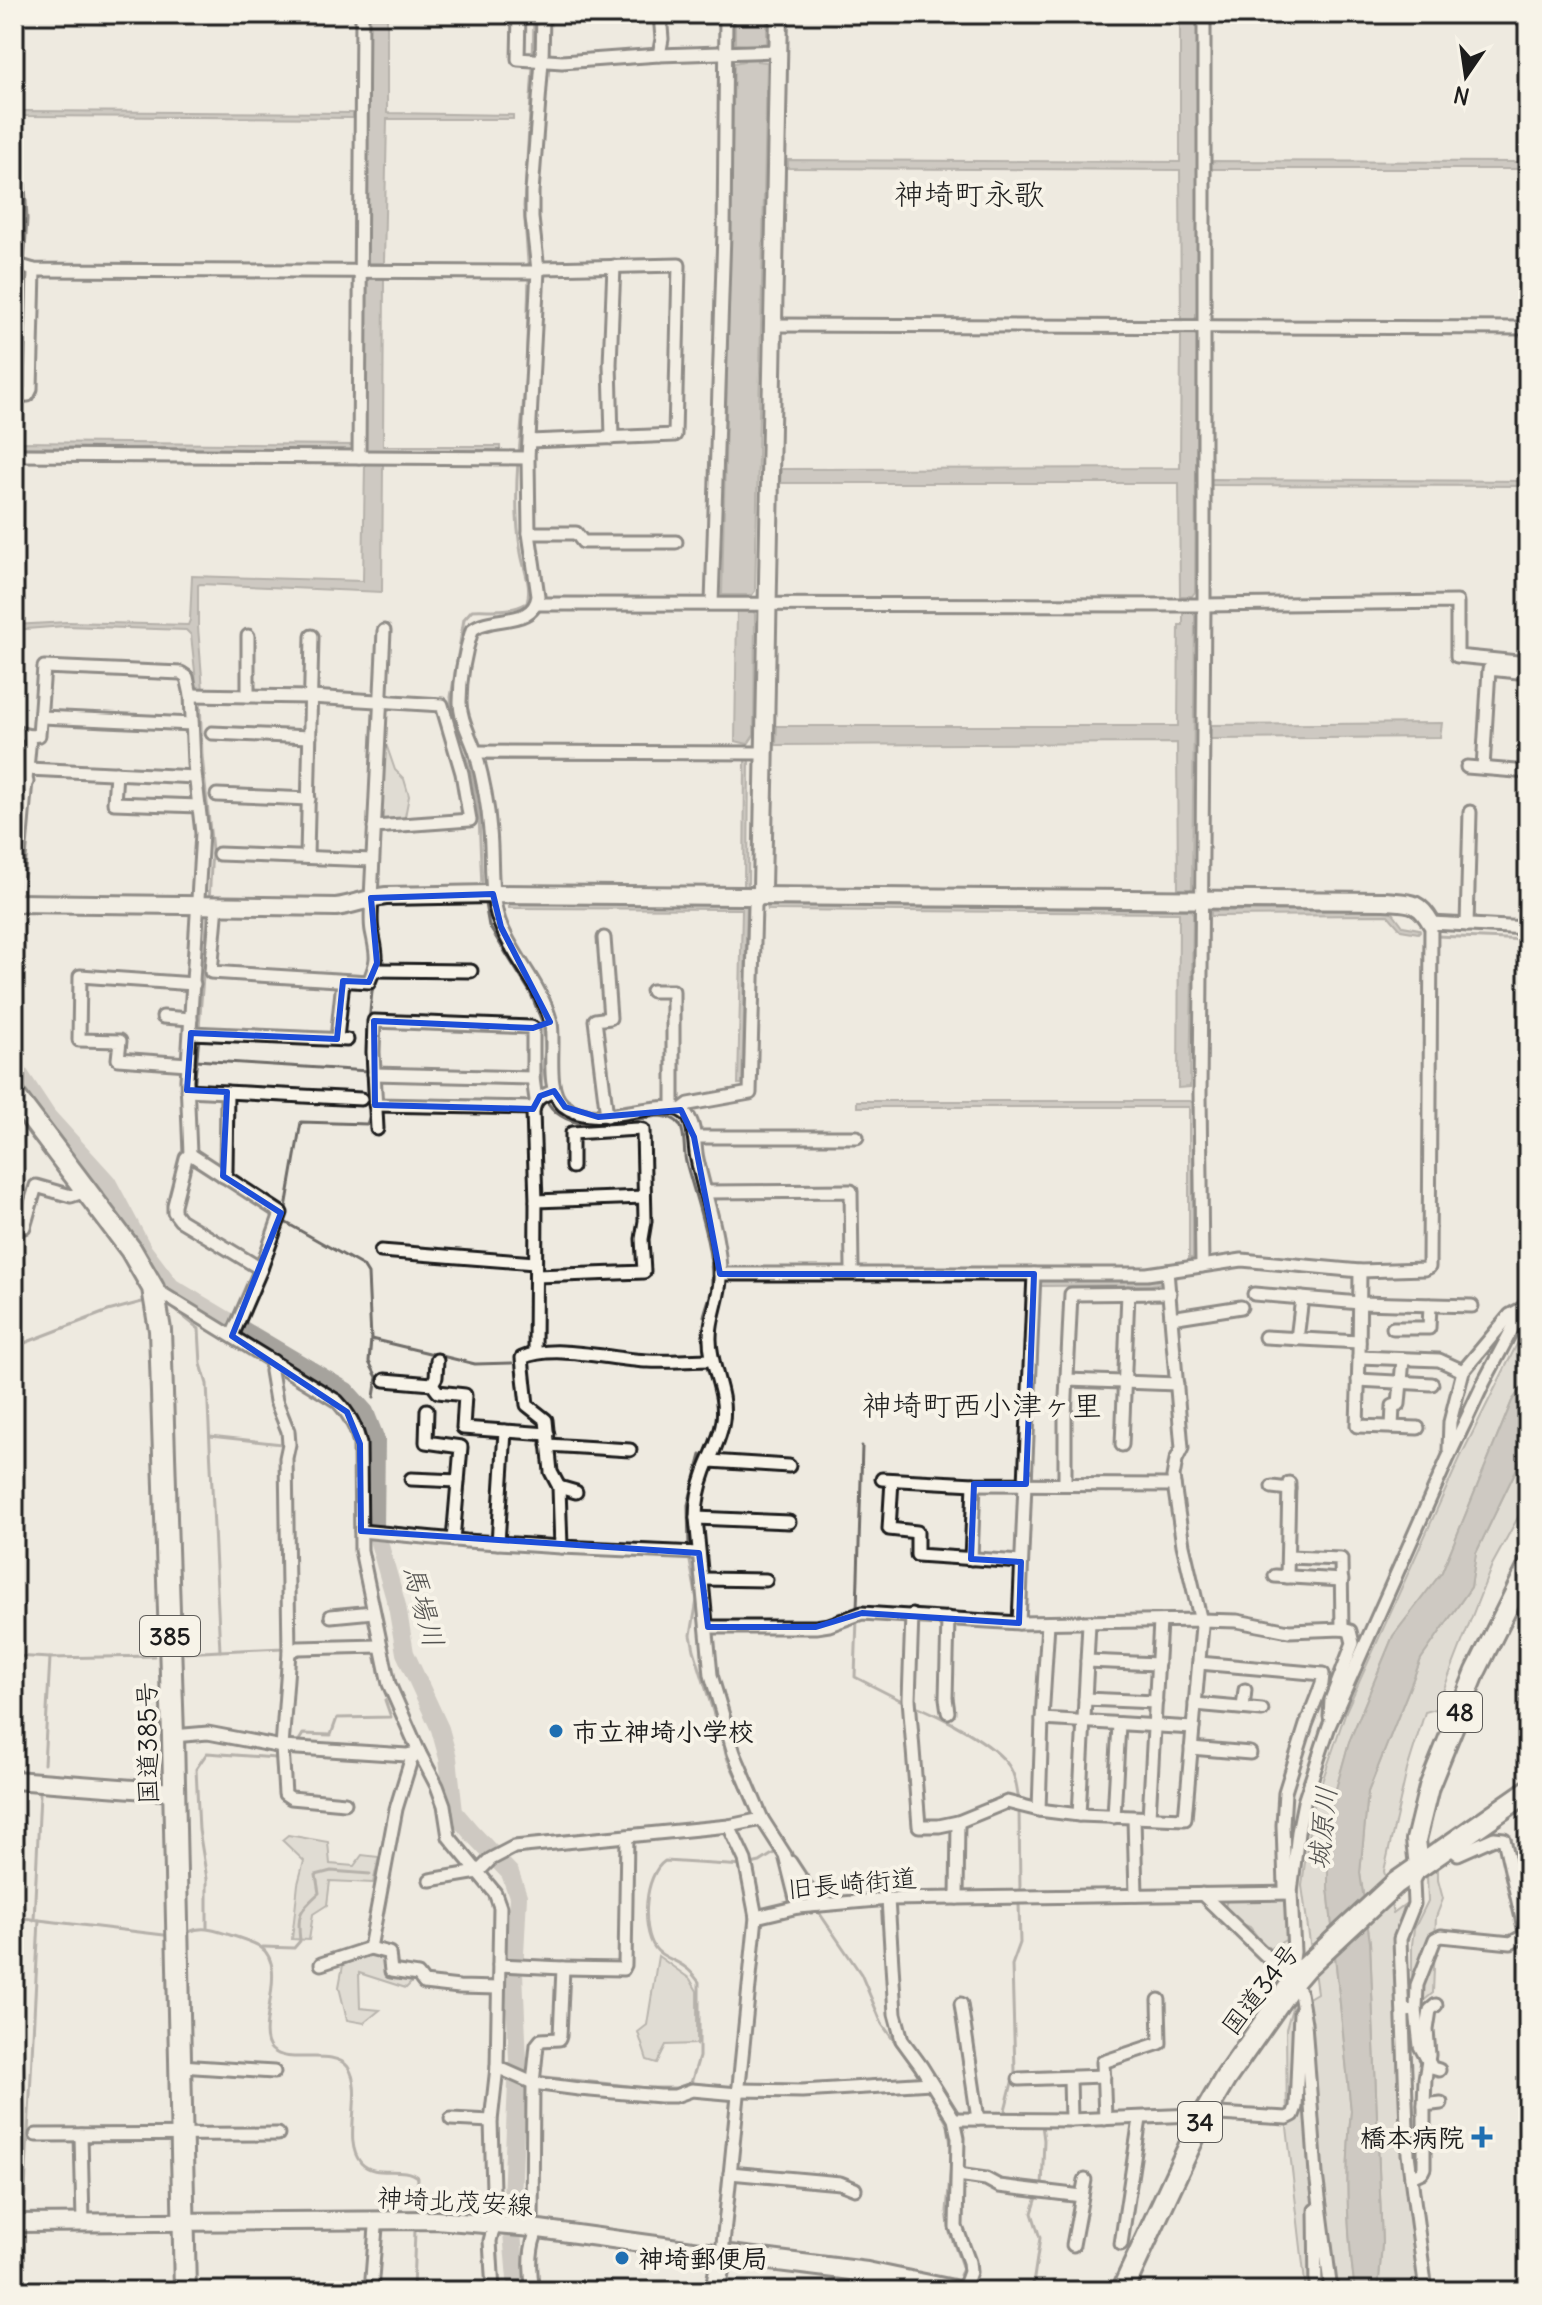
<svg xmlns="http://www.w3.org/2000/svg" width="1542" height="2305" font-family="Delius,'Klee One',sans-serif">
<style>
.green{fill:#cfccc3;stroke:#767470;stroke-width:2}
.water{fill:#a6a39d;stroke:#6f6d69;stroke-width:2}
.lines{fill:none;stroke-linecap:round;stroke-linejoin:round}
.stream{stroke:#6f6d69;stroke-width:3}
.river{stroke:#a6a39d;stroke-width:18}
.street-casing{stroke:#1c1c1c;stroke-width:17}
.secondary-casing{stroke:#1c1c1c;stroke-width:22}
.primary-casing{stroke:#1c1c1c;stroke-width:24}
.highway-casing{stroke:#1c1c1c;stroke-width:26}
.street{stroke:#f7f3e8;stroke-width:11}
.secondary{stroke:#f7f3e8;stroke-width:16}
.primary{stroke:#f7f3e8;stroke-width:18}
.highway{stroke:#f7f3e8;stroke-width:20}
.marked{fill:none;stroke:#1d4ed8;stroke-width:6;stroke-linejoin:round}
.poi-dot{fill:#1f6fb2;stroke:#f7f3e8;stroke-width:3}
.labels{text-anchor:middle;dominant-baseline:central;stroke-width:8;stroke-linejoin:round;paint-order:stroke}
.shield{fill:#f7f3e8;stroke:#5e5c59;stroke-width:2}
.shield-label{font-size:24px;font-weight:bold;fill:#1c1c1c}
.poi-label{font-size:26px;font-weight:bold;fill:#1c1c1c;stroke:#f7f3e8;text-anchor:start}
.street-label{font-size:26px;fill:#1c1c1c;stroke:#f7f3e8}
.water-label{font-size:28px;font-style:italic;fill:#535250;stroke:#f7f3e8}
.quarter-label{font-size:30px;fill:#1c1c1c;stroke:#f7f3e8}
</style>
<rect width="100%" height="100%" fill="#eeeae0"/>
<filter id="ink" filterUnits="userSpaceOnUse"><feTurbulence type="fractalNoise" baseFrequency=".0125" numOctaves="2"/><feDisplacementMap in="SourceGraphic" scale="16" xChannelSelector="R" yChannelSelector="G"/><feConvolveMatrix kernelMatrix="1 2 1 2 8 2 1 2 1" color-interpolation-filters="sRGB"/></filter>
<g filter="url(#ink)">
<!-- green -->
<g class="green">
<path d="M381,744H386L395,770L404,779L409,796L404,822L378,825Z"/>
<path d="M1528,1322V1379L1512,1401L1442,1572L1393,1636L1349,1742L1328,1818V1887L1351,2111C1345,2170 1347,2232 1355,2291H1306L1287,2127L1286,2029L1292,2008L1317,1993L1302,1886L1311,1814L1346,1711L1460,1458Z"/>
<path d="M1528,1445V1499L1492,1565L1436,1709L1425,1712L1407,1770L1384,1871L1393,1913L1404,1905L1396,1940L1403,2151L1420,2291H1378L1382,2244L1370,1942L1360,1873L1368,1792L1421,1659L1471,1587L1476,1553Z"/>
<path d="M288,1835L328,1842L330,1864L354,1866L362,1855L379,1857L373,1883L330,1881L327,1905L313,1914L309,1940L292,1939L298,1884L304,1861L282,1840Z"/>
<path d="M1438,1869V1880L1443,1899L1436,1917L1433,1993L1421,2003L1412,1985V1945L1414,1929L1428,1901L1427,1876Z"/>
<path d="M1227,1900H1284L1289,1938L1268,1950L1250,1927L1240,1923L1225,1907Z"/>
<path d="M373,1953L384,1959L386,1975L414,1980L406,1988L359,1973L360,2008L380,2010L364,2023L347,2020L339,1987L343,1965Z"/>
<path d="M658,1956L690,1979L697,1991V2044L666,2045L657,2063L647,2060L638,2032L647,2025Z"/>
</g>
<!-- water -->
<g class="water">
<path d="M369,14H387V113L513,115V119H387L384,263H369L367,261Z"/>
<path d="M735,14H767V43L757,45V61L767,62L755,591L752,595H722L734,63L744,61V45L735,44Z"/>
<path d="M1180,14H1198L1197,317L1193,320H1181L1180,170L788,168V160L1180,162Z"/>
<path d="M21,111L353,113V118L21,116Z"/>
<path d="M1209,161L1528,162V169H1209Z"/>
<path d="M369,278H384L383,446H500V450H366L367,280Z"/>
<path d="M1181,333H1193L1197,336L1195,592L1192,596H1180L1179,483H780L781,469L1180,468Z"/>
<path d="M14,442L353,445V450L14,447Z"/>
<path d="M365,464H383L382,592L200,584L198,585V627L203,690H197L191,635L186,630L65,626L14,630V625L67,622L188,625L190,620L192,576L363,581Z"/>
<path d="M1211,479L1528,481V486L1211,485Z"/>
<path d="M737,609L752,610L755,614L754,735L748,744L735,741Z"/>
<path d="M1183,613H1193L1195,616L1192,888L1190,890H1178L1177,743L776,745L777,726H1178L1179,625H1183Z"/>
<path d="M1442,723L1440,737L1210,739L1209,732L1211,725Z"/>
<path d="M488,756L749,757L748,888H744L745,760H488Z"/>
<path d="M509,904L747,905L742,1084H738L742,909L509,908Z"/>
<path d="M767,906L1191,910L1193,914L1190,1087L1178,1088L1179,913L768,910Z"/>
<path d="M1391,910L1403,926L1419,929L1420,931L1418,933L1401,930L1388,915L1211,916V911Z"/>
<path d="M857,1101H1190L1193,1103V1258H1189V1107H857Z"/>
<path d="M1162,1278V1283L1151,1285L1039,1286L1040,1281Z"/>
<path d="M1528,1379V1445L1476,1553L1471,1587L1421,1659L1368,1792L1360,1873L1370,1942L1382,2244L1378,2291H1355C1347,2232 1345,2170 1351,2111L1328,1887V1818L1349,1742L1393,1636L1442,1572L1512,1401Z"/>
</g>
<g class="lines">
<!-- stream -->
<g class="stream">
<path d="M519,454L526,374L529,276L524,206L533,67L534,14"/>
<path d="M200,697L202,756L212,850L209,901"/>
<path d="M482,887L479,817L473,780L453,716L451,697L464,619L472,610C492,609 509,613 527,603C532,585 524,571 521,553C516,525 516,489 518,461"/>
<path d="M484,898L489,926L530,992L543,1024L545,1049L541,1086L543,1091"/>
<path d="M377,920L379,904"/>
<path d="M1436,936L1528,940"/>
<path d="M369,1023L372,991L378,976"/>
<path d="M199,1028L208,912"/>
<path d="M196,1060L368,1071V1058"/>
<path d="M545,1098C566,1139 622,1121 658,1116C666,1117 675,1117 680,1125C686,1135 683,1151 686,1162C695,1196 717,1258 711,1292C709,1300 706,1308 704,1316"/>
<path d="M193,1100L199,1036"/>
<path d="M540,1114L541,1187"/>
<path d="M195,1132L196,1152"/>
<path d="M286,1208L301,1122L367,1124L370,1115L368,1071"/>
<path d="M283,1221L363,1266L368,1274L371,1339L369,1362L377,1377L374,1397"/>
<path d="M173,1308L199,1329L201,1364L207,1384L220,1651L283,1648L282,1583"/>
<path d="M371,1339L475,1364L512,1363"/>
<path d="M14,1343L22,1344L108,1311L142,1302"/>
<path d="M210,1436L282,1444V1452"/>
<path d="M689,1548L688,1505L701,1455"/>
<path d="M689,1556L697,1600L691,1635L694,1650L728,1760L753,1812"/>
<path d="M857,1610L862,1446"/>
<path d="M857,1618L855,1677L906,1703"/>
<path d="M293,1642H313"/>
<path d="M185,1653L220,1651"/>
<path d="M375,1654L380,1676"/>
<path d="M14,1656L50,1658L154,1656"/>
<path d="M913,1705C938,1714 995,1744 1009,1766C1016,1776 1017,1789 1019,1802"/>
<path d="M298,1742L303,1734L331,1735L337,1718L391,1717L385,1700"/>
<path d="M285,1758L292,1753"/>
<path d="M44,1764L50,1658"/>
<path d="M1019,1809L1020,1890"/>
<path d="M751,1864L760,1862L774,1853"/>
<path d="M818,1911L861,1974L882,2024L921,2078"/>
<path d="M14,1917L164,1935"/>
<path d="M34,1920L40,1794"/>
<path d="M207,1928V1879L199,1830L196,1769L207,1753L276,1758"/>
<path d="M189,1932C203,1925 216,1931 230,1935C240,1938 250,1941 259,1946C292,1967 252,2032 272,2050C289,2066 333,2047 348,2067C365,2091 341,2141 361,2163C376,2179 402,2164 418,2178L416,2206"/>
<path d="M263,1947L294,1948L300,1941C297,1914 299,1911 319,1893L316,1875L331,1871L370,1874"/>
<path d="M536,2076L647,2088H676L691,2083L699,2057V1982C695,1977 691,1971 686,1968C677,1960 662,1958 655,1948C641,1928 644,1875 665,1861L744,1866"/>
<path d="M927,2088L948,2125L952,2152L947,2211L950,2233L963,2269L960,2275"/>
<path d="M1008,2115L1005,2110L1015,2071L1012,1965L1020,1943L1019,1903"/>
<path d="M1040,2125H1042L1044,2140L1042,2187"/>
<path d="M24,2211L39,1920"/>
<path d="M22,2291L24,2234"/>
<path d="M413,2291L415,2229"/>
<path d="M1032,2291L1040,2238L1032,2213L1038,2194"/>
</g>
<!-- river -->
<path class="river" d="M14,1066L47,1116L107,1182L143,1250L171,1287L346,1391L365,1412L376,1440L375,1528L397,1606L405,1653L440,1729L448,1758L454,1812L471,1832L510,1873L518,1896L514,1973L518,2060L511,2221L517,2291"/>
<defs>
<g id="street">
<path d="M519,14L518,59L562,62L659,55L778,51"/>
<path d="M543,14L542,61L532,192V218L538,270L528,458L529,533L538,596C533,628 491,614 472,630C465,652 460,679 460,702C460,720 471,737 476,754C483,779 488,805 490,831C493,860 489,893 499,921C512,957 542,985 551,1023C555,1046 545,1090 563,1105C599,1135 671,1088 689,1118C696,1129 694,1146 697,1159C705,1197 721,1238 720,1278C720,1298 710,1316 710,1337C709,1365 727,1392 723,1420C721,1438 711,1455 705,1471C699,1487 696,1502 696,1518L711,1675L734,1753L762,1819L785,1855L798,1907"/>
<path d="M659,55L662,39L660,14"/>
<path d="M14,116L20,219L17,265"/>
<path d="M14,264L34,270L525,272H533L544,268L679,265L675,435L530,441"/>
<path d="M773,325L1528,328"/>
<path d="M14,396L28,395L31,389L34,270"/>
<path d="M612,438L610,364L614,266"/>
<path d="M14,455L528,458"/>
<path d="M359,457L362,14"/>
<path d="M529,533H576L583,542H676"/>
<path d="M712,603L724,233L726,14"/>
<path d="M537,604L1204,605L1457,602V656L1528,663"/>
<path d="M191,695L311,697L442,705L462,773L470,820L374,827"/>
<path d="M248,696V636"/>
<path d="M42,717L192,724"/>
<path d="M14,732L30,736"/>
<path d="M212,733L310,737"/>
<path d="M476,752L764,753"/>
<path d="M1467,767L1528,772"/>
<path d="M1483,768L1489,669L1528,673"/>
<path d="M28,769L195,777"/>
<path d="M116,773L114,803L199,806"/>
<path d="M14,782H27"/>
<path d="M217,795L309,799"/>
<path d="M219,854L372,860"/>
<path d="M307,857L312,636"/>
<path d="M15,903L30,736L39,735L44,667L181,673L187,677L191,695L194,764L202,833L187,1080L190,1154L186,1158L174,1205V1212L180,1220L261,1269"/>
<path d="M217,905L211,972L369,982C379,958 377,956 372,931C370,920 372,909 371,898L384,631"/>
<path d="M1467,925L1470,812"/>
<path d="M604,938L610,1018L595,1020L607,1116"/>
<path d="M374,970L471,971"/>
<path d="M652,991H673V1107"/>
<path d="M163,1017L191,1019"/>
<path d="M191,1033L347,1040"/>
<path d="M337,1039L343,981"/>
<path d="M188,1064L118,1059L120,1041L79,1040L80,976L194,984"/>
<path d="M374,1074L533,1078"/>
<path d="M187,1090L361,1099"/>
<path d="M375,1105L533,1108"/>
<path d="M681,1110L689,1104L750,1093L755,905L759,897"/>
<path d="M377,1129L373,1052L374,1021L531,1027L533,1028V1078L536,1100"/>
<path d="M694,1137H857"/>
<path d="M190,1154L281,1213L261,1269L232,1336"/>
<path d="M223,1176L226,1171L227,1092"/>
<path d="M705,1192L851,1191L852,1269"/>
<path d="M536,1201L644,1197"/>
<path d="M14,1225L24,1227L36,1186L71,1196L86,1191"/>
<path d="M381,1251L535,1263"/>
<path d="M1202,1266L1200,1094L1204,605V14"/>
<path d="M1360,1271L1359,1357L1439,1360L1463,1371"/>
<path d="M720,1274H1147L1242,1260L1360,1271L1425,1269L1429,1267L1431,923L1528,928"/>
<path d="M536,1276L644,1272L642,1239L645,1221L643,1130L638,1129L572,1133V1167"/>
<path d="M153,1288L337,1401C349,1414 356,1426 360,1444L361,1550L389,1684L419,1752L437,1786L444,1805L449,1837L495,1893L500,1907L497,2067L491,2121L494,2225L490,2241L493,2291"/>
<path d="M1254,1294L1360,1303L1472,1306"/>
<path d="M1171,1318L1241,1307"/>
<path d="M1393,1328H1429L1430,1305"/>
<path d="M1265,1337L1359,1342"/>
<path d="M1297,1339L1302,1298"/>
<path d="M535,1352L536,1201L533,1112C535,1098 541,1096 554,1091"/>
<path d="M1359,1357L1357,1426L1418,1428"/>
<path d="M273,1361L271,1371L276,1401L288,1431L289,1444L286,1458L289,1652L282,1747L285,1794L291,1798L345,1803"/>
<path d="M385,1380L432,1384L438,1392L465,1395L463,1428L548,1434"/>
<path d="M1067,1380L1177,1384"/>
<path d="M1358,1380L1432,1384"/>
<path d="M432,1384L436,1377L437,1360"/>
<path d="M427,1410L426,1442L461,1447L453,1540"/>
<path d="M1392,1427L1393,1406L1399,1404L1403,1359"/>
<path d="M548,1445L630,1450"/>
<path d="M1122,1445L1128,1293"/>
<path d="M1449,1450L1450,1422L1463,1371L1510,1315L1521,1309"/>
<path d="M710,1461L789,1466"/>
<path d="M411,1479L458,1481"/>
<path d="M882,1479L974,1484L1174,1485"/>
<path d="M892,1480L889,1529L917,1532V1555L1021,1562"/>
<path d="M1065,1484V1418L1071,1294L1170,1293"/>
<path d="M559,1487L576,1492"/>
<path d="M1272,1487L1289,1489"/>
<path d="M696,1518L789,1522"/>
<path d="M361,1531L466,1541L561,1547"/>
<path d="M498,1543L505,1431"/>
<path d="M699,1553L561,1547L559,1487L551,1472L546,1420L527,1405L522,1358C554,1343 611,1360 648,1361C669,1362 691,1360 712,1360"/>
<path d="M1288,1557L1341,1559L1342,1629"/>
<path d="M971,1559L974,1484"/>
<path d="M1275,1576L1342,1580"/>
<path d="M1287,1577L1289,1483"/>
<path d="M703,1579L766,1580"/>
<path d="M912,1615L909,1699L919,1826H939L958,1822L1007,1802L1039,1810L1079,1815L1185,1819L1202,1626L1183,1545L1173,1477L1176,1460L1182,1448L1167,1271"/>
<path d="M331,1616L373,1612"/>
<path d="M1019,1623L1034,1274"/>
<path d="M1048,1623L1042,1719L1193,1728"/>
<path d="M708,1627H816L829,1625L862,1613L1019,1623L1201,1620L1237,1621L1289,1631L1342,1629L1350,1631L1353,1643L1331,1700L1330,1717"/>
<path d="M289,1652L298,1648L380,1646"/>
<path d="M1087,1661L1158,1664"/>
<path d="M1199,1663L1323,1674L1322,1684L1306,1725L1285,1792L1283,1825L1285,1887L1291,1893"/>
<path d="M1085,1699L1156,1702"/>
<path d="M1195,1704L1262,1710"/>
<path d="M1243,1708L1245,1690"/>
<path d="M948,1712L946,1698L948,1618"/>
<path d="M173,1736L208,1733L282,1747L407,1755L419,1752"/>
<path d="M1191,1748L1250,1753"/>
<path d="M1039,1810L1042,1719"/>
<path d="M1079,1815L1089,1623"/>
<path d="M1114,1817L1119,1724"/>
<path d="M1149,1817L1160,1622"/>
<path d="M1134,1818L1136,1895"/>
<path d="M729,1826L745,1860L756,1917"/>
<path d="M1448,1846L1458,1854L1494,1838L1504,1839L1524,1928L1528,1934"/>
<path d="M790,1862L818,1905"/>
<path d="M1418,1870L1413,1881L1414,1904L1400,1939L1408,2154L1426,2291"/>
<path d="M430,1880L478,1872L491,1859L514,1847L729,1826L762,1819"/>
<path d="M1202,1894L1293,1982"/>
<path d="M957,1898L958,1822"/>
<path d="M888,1899L895,2014L902,2040L921,2066L954,2119L958,2138L956,2227L969,2262L970,2272L966,2283L955,2291"/>
<path d="M370,1948L389,1953L391,1971L418,1975L424,1983L459,1987L498,1988"/>
<path d="M321,1964L370,1948L396,1809L411,1760L419,1752"/>
<path d="M499,1965L563,1968L560,2036L559,2039L541,2040L537,2045L533,2083L532,2228L535,2236C529,2253 530,2273 533,2291"/>
<path d="M563,1968L623,1969L625,1965L627,1836"/>
<path d="M961,2004L978,2119"/>
<path d="M1416,2010L1420,2046L1432,2068L1439,2070"/>
<path d="M1404,2011L1416,2010L1417,1985L1435,1939L1441,1936L1511,1943L1527,1934"/>
<path d="M180,2066L274,2072"/>
<path d="M497,2067L533,2083L579,2089L660,2096H675L692,2090L738,2094"/>
<path d="M1070,2078L1071,2120"/>
<path d="M1019,2079L1104,2076"/>
<path d="M738,2090L802,2091L931,2083"/>
<path d="M1424,2105L1425,2079L1429,2055L1427,2030L1430,2010L1436,2005"/>
<path d="M1219,2114L1287,2118L1293,2115L1296,2107L1300,2012"/>
<path d="M451,2119L491,2121"/>
<path d="M954,2119L1071,2120L1194,2115"/>
<path d="M1105,2119L1103,2062L1160,2043L1159,2000"/>
<path d="M36,2135L278,2134"/>
<path d="M81,2135L83,2222"/>
<path d="M730,2173L840,2183L855,2189"/>
<path d="M958,2175L986,2179L999,2186L1082,2196"/>
<path d="M1411,2177L1422,2172L1424,2168V2105L1441,2103"/>
<path d="M1315,2210L1316,2291"/>
<path d="M1121,2244L1140,2119"/>
<path d="M1073,2245L1085,2180"/>
<path d="M722,2254L756,1917L798,1907L888,1899L1291,1893"/>
<path d="M55,2291V2287"/>
<path d="M371,2291L376,2227L380,2219"/>
<path d="M1331,2291L1316,2174L1305,2023L1300,1993L1293,1982L1292,1967L1294,1952L1291,1893L1298,1832L1304,1802L1329,1726L1448,1458L1484,1382L1528,1299"/>
</g>
<g id="secondary">
<path d="M759,897L762,889L779,14"/>
<path d="M14,903L336,907C353,905 368,898 386,896L493,894L1384,901C1409,903 1418,900 1431,923"/>
<path d="M14,1780L173,1792"/>
<path d="M14,2223L436,2220L532,2228L722,2254"/>
</g>
<g id="primary">
<path d="M1419,1866L1416,1840L1429,1787L1476,1671L1528,1566"/>
<path d="M715,2291L722,2254L867,2272L958,2291"/>
</g>
<g id="highway">
<path d="M14,1095L131,1250L153,1288L160,1330L173,1736L185,2291"/>
<path d="M1122,2291L1204,2115L1225,2079L1293,1982L1305,1968L1396,1883L1528,1791"/>
</g>
</defs>
<!-- street casing -->
<use href="#street" class="street-casing"/>
<!-- secondary casing -->
<use href="#secondary" class="secondary-casing"/>
<!-- primary casing -->
<use href="#primary" class="primary-casing"/>
<!-- highway casing -->
<use href="#highway" class="highway-casing"/>
<!-- street -->
<use href="#street" class="street"/>
<!-- secondary -->
<use href="#secondary" class="secondary"/>
<!-- primary -->
<use href="#primary" class="primary"/>
<!-- highway -->
<use href="#highway" class="highway"/>
</g>
</g>
<!-- marked area -->
<path d="M0 0H1542V2305H0ZM493,894L501,927L550,1022L533,1028L374,1021L375,1105L533,1109L540,1096L554,1091L565,1107L598,1117L681,1110L694,1137L720,1274H1034L1026,1484H974L971,1559L1021,1562L1019,1623L862,1613L816,1627H708L699,1553L361,1531L360,1444L347,1412L232,1336L281,1213L223,1176L227,1092L187,1090L191,1033L337,1039L343,981L369,982L377,963L371,898Z" fill="#eeeae0" fill-opacity=".55" fill-rule="evenodd"/>
<path class="marked" d="M493,894L501,927L550,1022L533,1028L374,1021L375,1105L533,1109L540,1096L554,1091L565,1107L598,1117L681,1110L694,1137L720,1274H1034L1026,1484H974L971,1559L1021,1562L1019,1623L862,1613L816,1627H708L699,1553L361,1531L360,1444L347,1412L232,1336L281,1213L223,1176L227,1092L187,1090L191,1033L337,1039L343,981L369,982L377,963L371,898Z"/>
<!-- markers -->
<g class="poi-dot">
<circle cx="556" cy="1731" r="8"/>
<path d="M1478 2125h8v8h8v8h-8v8h-8v-8h-8v-8h8z"/>
<circle cx="622" cy="2258" r="8"/>
</g>
<g class="labels">
<!-- shield labels -->
<g class="shield">
<rect x="140" y="1616" width="60" height="40" rx="6"/>
<rect x="1438" y="1692" width="44" height="40" rx="6"/>
<rect x="1178" y="2102" width="44" height="40" rx="6"/>
</g>
<g class="shield-label">
<text x="170" y="1636">385</text>
<text x="1460" y="1712">48</text>
<text x="1200" y="2122">34</text>
</g>
<!-- poi labels -->
<g class="poi-label">
<text x="572" y="1731">市立神埼小学校</text>
<text x="1464" y="2137" text-anchor="end">橋本病院</text>
<text x="638" y="2258">神埼郵便局</text>
</g>
<!-- street labels -->
<g class="street-label">
<text transform="translate(147 1743) rotate(-91)">国道385号</text>
<text transform="translate(852 1883) rotate(-5)">旧長崎街道</text>
<text transform="translate(1260 1989) rotate(-52)">国道34号</text>
<text transform="translate(455 2201) rotate(3)">神埼北茂安線</text>
</g>
<!-- water labels -->
<g class="water-label">
<text transform="translate(424 1606) rotate(75)">馬場川</text>
<text transform="translate(1322 1828) rotate(-84)">城原川</text>
</g>
<!-- quarter labels -->
<g class="quarter-label">
<text x="969" y="194">神埼町永歌</text>
<text x="982" y="1405">神埼町西小津ヶ里</text>
</g>
</g>
<!-- margin -->
<rect width="1542" height="2305" fill="none" stroke="#f7f3e8" stroke-width="48"/>
<rect x="24" y="24" width="1494" height="2257" fill="none" stroke="#1c1c1c" stroke-width="3" filter="url(#ink)"/>
<!-- north arrow -->
<g transform="translate(1466 76) rotate(193)" stroke="#f7f3e8" stroke-width="6" paint-order="stroke">
<path d="M0-6L14 30L0 20L-14 30Z" fill="#1c1c1c"/>
<text y="-12" font-size="22" font-weight="bold" text-anchor="middle" fill="#1c1c1c">N</text>
</g>
</svg>
